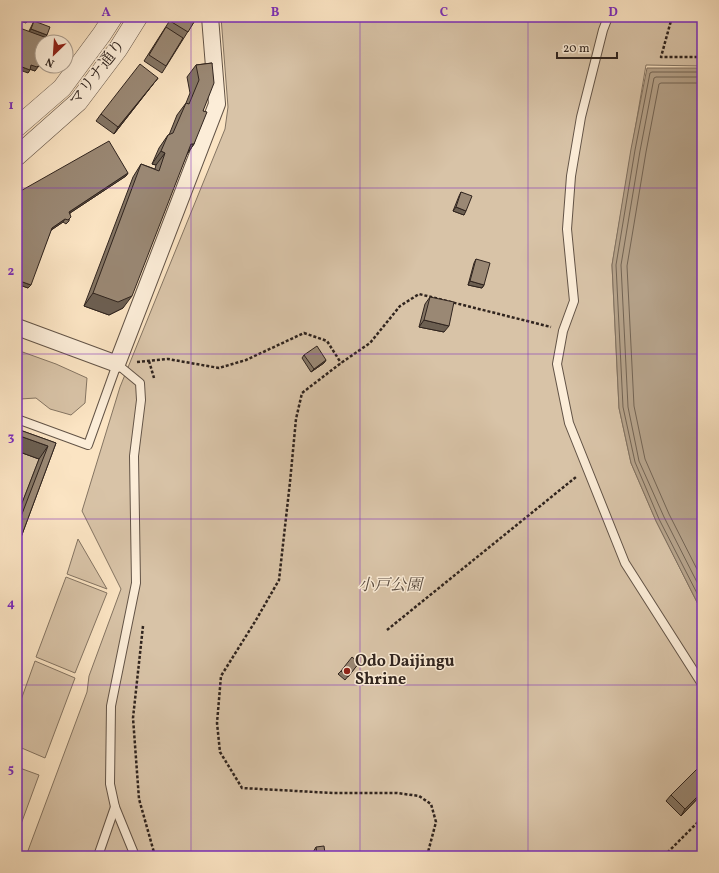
<svg xmlns="http://www.w3.org/2000/svg" width="719" height="873" font-family="Vollkorn,'Noto Serif JP',serif">
<style>
.green{fill:#d8c3a7;stroke:#847462}
.water{fill:#b6a38b;stroke:#80705f}
.lines{fill:none;stroke-linecap:round;stroke-linejoin:round}
.shore{stroke:#736454;stroke-width:1}
.service-casing{stroke:#635447;stroke-width:10}
.minor-casing{stroke:#635447;stroke-width:18}
.tertiary-casing{stroke:#635447;stroke-width:20}
.path{stroke:#30241e;stroke-width:2.5;stroke-dasharray:3 2;stroke-linecap:butt}
.service{stroke:#fcedd8;stroke-width:8}
.minor{stroke:#fcedd8;stroke-width:16}
.tertiary{stroke:#fcedd8;stroke-width:19}
.wall{fill:#847564;stroke:#30241e}
.shaded-wall{fill:#6c5f51;stroke:#30241e}
.building{fill:#9a8874;stroke:#30241e}
.grid{fill:none;stroke:#7b2cbf;stroke-width:1;stroke-opacity:0.55}
.poi-dot{fill:#8f2418;stroke:#fcedd8;stroke-width:1.5}
.labels{text-anchor:middle;dominant-baseline:central;stroke-width:3;stroke-linejoin:round;paint-order:stroke}
.street-label{font-size:16px;fill:#30241e;stroke:#fcedd8}
.park-label{font-size:16px;font-style:italic;fill:#5a4c40;stroke:#fcedd8}
.poi-label{font-size:16px;font-weight:bold;fill:#30241e;stroke:#fcedd8;text-anchor:start}
.neatline{fill:none;stroke:#7b2cbf;stroke-width:1.5}
.grid-label{font-size:13px;text-anchor:middle;font-weight:bold;fill:#7b2cbf}
</style>
<rect width="100%" height="100%" fill="#fbe4c3"/>
<filter id="stains"><feTurbulence type="fractalNoise" baseFrequency=".005" numOctaves="4"/><feColorMatrix values="0 0 0 0 .2 0 0 0 0 .09 0 0 0 0 .02 0 0 0 .5 -.17"/></filter>
<radialGradient id="worn" r=".72"><stop offset=".6" stop-color="#630" stop-opacity="0"/><stop offset="1" stop-color="#630" stop-opacity=".3"/></radialGradient>
<!-- green -->
<g class="green">
<path d="M221,17H702V66L646,65L612,265L619,408L631,463L656,521L702,612V856H26L87,692L89,676L121,589L82,511L120,387L225,129L228,107Z"/>
<path d="M17,350L56,364L87,378L85,403L71,415L50,409L36,398L20,399L17,397Z"/>
<path d="M17,451L39,459L17,516Z"/>
<path d="M78,539L107,589L67,574Z"/>
<path d="M66,577L107,593L75,673L36,657Z"/>
<path d="M35,661L75,678L45,758L17,746V711Z"/>
<path d="M17,767L39,775L17,835Z"/>
</g>
<!-- water -->
<path class="water" d="M647,68H702V612L656,521L631,463L619,408L612,265L631,149Z"/>
<g class="lines">
<!-- shore -->
<g class="shore">
<path d="M702,72H652L650,73L635,150L616,265L623,407L635,462L659,519L702,603"/>
<path d="M702,77H656L654,78L640,151L621,265L628,407L639,461L664,517L702,592"/>
<path d="M702,83H661L659,84L646,152L627,266L634,406L645,459L669,514L702,579"/>
</g>
<defs>
<g id="service">
<path d="M608,17L603,30L581,117L571,176L567,229L574,301L563,331L557,364L569,423L625,563L702,684"/>
<path d="M17,419L88,445L117,364L140,383L141,400L134,456L136,583L111,706L110,784L115,807L135,856"/>
<path d="M98,856L115,807"/>
</g>
<path id="minor" d="M17,327L117,364L217,104L210,17"/>
<g id="tertiary">
<path d="M17,127L62,88L102,34L113,17"/>
<path d="M17,156L78,102L118,49L138,17"/>
</g>
</defs>
<!-- service casing -->
<use href="#service" class="service-casing"/>
<!-- minor casing -->
<use href="#minor" class="minor-casing"/>
<!-- tertiary casing -->
<use href="#tertiary" class="tertiary-casing"/>
<!-- path -->
<g class="path">
<path d="M672,17L661,57H702"/>
<path d="M149,361L154,378"/>
<path d="M137,362L168,359L219,368L246,360L304,333L327,341L341,363"/>
<path d="M143,626L133,718L139,799L155,856"/>
<path d="M387,630L576,477"/>
<path d="M427,856L436,822L431,804L419,796L397,793H333L242,788L220,752L217,723L221,676L256,620L279,580L290,482L296,419L302,393L341,363L370,343L400,306L419,294L551,327"/>
<path d="M664,856L702,818"/>
</g>
<!-- service -->
<use href="#service" class="service"/>
<!-- minor -->
<use href="#minor" class="minor"/>
<!-- tertiary -->
<use href="#tertiary" class="tertiary"/>
</g>
<!-- wall -->
<g class="wall">
<path d="M172,17H197L162,73L144,61Z"/>
<path d="M34,21L47,35L45,37L35,71L30,69L28,73L29,31Z"/>
<path d="M212,63L203,111L194,144L187,154L123,308L109,315L84,306L133,177L141,164L155,169L156,165L152,164L159,148L168,135H169L177,115L186,103L190,93L187,77L196,65Z"/>
<path d="M158,78L114,134L96,121L101,114Z"/>
<path d="M128,173L126,176L70,213L69,221L66,224L63,222L51,230L28,288L17,284V193Z"/>
<path d="M461,192L464,215L453,211L459,196Z"/>
<path d="M476,259L484,285L482,288L468,285L474,263Z"/>
<path d="M430,297L444,332L419,327L425,304Z"/>
<path d="M304,355L326,360L324,363L311,372L302,358Z"/>
<path d="M17,429L56,443L17,548V516L39,459L17,451Z"/>
<path d="M359,663L345,680L338,674L341,671Z"/>
<path d="M702,770V794L681,816L666,801L671,795Z"/>
<path d="M316,847L323,856H312V854Z"/>
</g>
<!-- shaded-wall -->
<g class="shaded-wall">
<path d="M17,17H30L26,23L17,20Z"/>
<path d="M31,29L47,35L45,38L29,32Z"/>
<path d="M42,62L35,71L29,69L31,65Z"/>
<path d="M17,65L30,70L28,73L17,69Z"/>
<path d="M158,78L153,84L114,134L118,127Z"/>
<path d="M191,144H194L185,157Z"/>
<path d="M161,151L165,153L156,165L152,164Z"/>
<path d="M128,173L126,176L67,215L69,212Z"/>
<path d="M456,207L466,211L464,215L453,211Z"/>
<path d="M65,219L63,222L50,231L52,228Z"/>
<path d="M17,280L31,285L28,288L17,284Z"/>
<path d="M470,281L484,285L482,288L468,285Z"/>
<path d="M93,293L132,296L123,308L109,315L84,306Z"/>
<path d="M424,320L449,326L444,332L419,327Z"/>
<path d="M326,360L324,363L311,372L314,369Z"/>
<path d="M17,435L48,446L39,459L17,451Z"/>
<path d="M702,792V794L681,816L685,809Z"/>
<path d="M325,853L323,856H316L317,854Z"/>
</g>
<!-- building -->
<g class="building">
<path d="M173,17H197L188,32L170,21Z"/>
<path d="M34,21L50,27L47,35L31,29Z"/>
<path d="M17,27L58,42H42V62L37,67L31,65L30,70L17,65Z"/>
<path d="M166,27L183,38L166,66L149,55Z"/>
<path d="M212,63L214,83L203,111L207,112L194,144H191L132,296L118,302L93,293L141,164L159,171L165,153L161,151L168,135L173,133L186,103L189,104L199,80L196,65Z"/>
<path d="M140,64L158,78L118,127L101,114Z"/>
<path d="M109,141L128,173L69,212L71,217L68,220L65,219L52,228L31,285L17,280V193Z"/>
<path d="M461,192L472,196L466,211L456,207Z"/>
<path d="M476,259L490,263L484,285L470,281Z"/>
<path d="M430,297L454,302L449,326L424,320Z"/>
<path d="M317,346L326,360L314,369L304,355Z"/>
<path d="M17,429L56,443L17,548V527L48,446L17,435Z"/>
<path d="M352,657L359,663L348,677L341,671Z"/>
<path d="M699,767L702,770V792L685,809L671,795Z"/>
<path d="M324,846L325,853L317,854L316,847Z"/>
</g>
<!-- grid -->
<path class="grid" d="M191,17V856M360,17V856M528,17V856M17,188H702M17,354H702M17,519H702M17,685H702"/>
<!-- markers -->
<circle class="poi-dot" cx="347" cy="671" r="4"/>
<g class="labels">
<!-- street labels -->
<g class="street-label">
<text transform="translate(98 73) rotate(-52)">マリナ通り</text>
</g>
<!-- park labels -->
<g class="park-label">
<text x="390" y="586">小戸公園</text>
</g>
<!-- poi labels -->
<g class="poi-label">
<text x="355" y="662">Odo Daijingu<tspan x="355" dy="18">Shrine</tspan></text>
</g>
</g>
<!-- margin -->
<rect width="719" height="873" fill="none" stroke="#fbe4c3" stroke-width="44"/>
<!-- north arrow -->
<g transform="translate(54 54) rotate(205)"><circle r="19" fill="#fcedd8" stroke="#aa9d8e"/>
<path d="M0-3L7 15L0 10L-7 15Z" fill="#8f2418"/>
<text y="-6" font-size="11" font-weight="bold" text-anchor="middle" fill="#30241e">N</text>
</g>
<!-- scale -->
<path d="M557 52v6h60v-6" fill="none" stroke="#30241e" stroke-width="2"/>
<text x="563" y="52" font-size="12" fill="#30241e" stroke="#fcedd8" stroke-width="3" paint-order="stroke">20 m</text>
<rect x="22" y="22" width="675" height="829" class="neatline"/>
<g class="grid-label">
<text x="106" y="16">A</text>
<text x="275" y="16">B</text>
<text x="444" y="16">C</text>
<text x="613" y="16">D</text>
<text x="11" y="109">1</text>
<text x="11" y="275">2</text>
<text x="11" y="441">3</text>
<text x="11" y="607">4</text>
<text x="11" y="773">5</text>
</g>
<rect width="100%" height="100%" filter="url(#stains)"/>
<rect width="100%" height="100%" fill="url(#worn)"/>
</svg>
